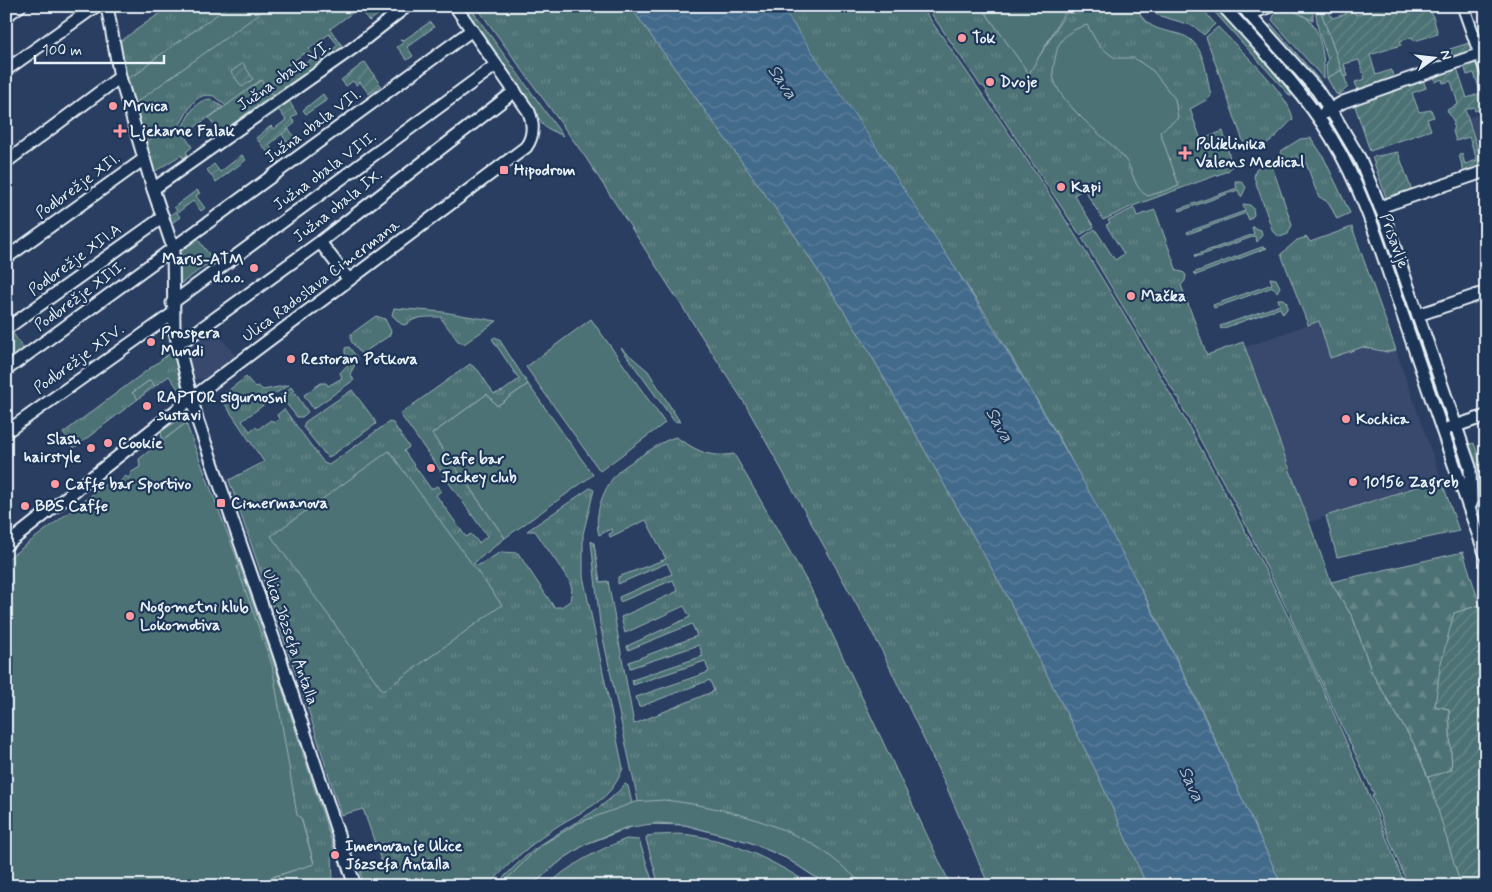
<svg xmlns="http://www.w3.org/2000/svg" width="1492" height="892" font-family="Mynerve,sans-serif">
<style>
.built{fill:#39496d}
.grass{fill:url(#grass-tufts);stroke:#9ab2b6}
.forest{fill:url(#forest-firs);stroke:#9ab2b6}
.park{fill:#4d7274;stroke:#9ab2b6}
.garden{fill:url(#garden-furrows);stroke:#9ab2b6}
.water{fill:url(#water-waves);stroke:#85a0b7}
.lines{fill:none;stroke-linecap:round;stroke-linejoin:round}
.minor-casing{stroke:#e8f1f8;stroke-width:15}
.minor{stroke:#1d3557;stroke-width:11}
.poi-dot{fill:#ff9aa2;stroke:#1d3557;stroke-width:2}
.labels{text-anchor:middle;dominant-baseline:central;stroke-width:4.5;stroke-linejoin:round;paint-order:stroke}
.poi-label{font-size:16px;font-weight:bold;fill:#e8f1f8;stroke:#1d3557;text-anchor:start}
.street-label{font-size:16px;fill:#e8f1f8;stroke:#1d3557}
.water-label{font-size:18px;font-style:italic;fill:#aec2d2;stroke:#1d3557}
</style>
<defs>
<pattern id="grass-tufts" width="24" height="20" patternUnits="userSpaceOnUse" patternTransform="scale(1.25)"><rect width="24" height="20" fill="#4d7274"/><path d="M3 7l-1-3M5 7V3M7 7l1-3M15 17l-1-3M17 17v-4M19 17l1-3" fill="none" stroke="#678789"/></pattern>
<pattern id="forest-firs" width="22" height="20" patternUnits="userSpaceOnUse" patternTransform="scale(1.25)"><rect width="22" height="20" fill="#4d7274"/><path d="M5 1l3.5 6h-7zM16 11l3.5 6h-7z" fill="#678789"/></pattern>
<pattern id="garden-furrows" width="10" height="10" patternUnits="userSpaceOnUse" patternTransform="scale(1.25)"><rect width="10" height="10" fill="#4d7274"/><path d="M-1 1l2-2M0 10L10 0M9 11l2-2" fill="none" stroke="#678789"/></pattern>
<pattern id="water-waves" width="16" height="10" patternUnits="userSpaceOnUse" patternTransform="scale(1.25)"><rect width="16" height="10" fill="#436a8b"/><path d="M0 5q4-4 8 0t8 0" fill="none" stroke="#5e809c"/></pattern>
</defs>
<rect width="100%" height="100%" fill="#2a3e61"/>
<filter id="ink" filterUnits="userSpaceOnUse"><feTurbulence type="fractalNoise" baseFrequency=".02" numOctaves="2"/><feDisplacementMap in="SourceGraphic" scale="10" xChannelSelector="R" yChannelSelector="G"/><feConvolveMatrix kernelMatrix="1 2 1 2 8 2 1 2 1" color-interpolation-filters="sRGB"/></filter>
<g filter="url(#ink)">
<!-- built -->
<g class="built">
<path d="M1486,112V168L1468,118Z"/>
<path d="M1318,321L1330,358L1363,347L1387,352L1396,350L1441,479L1310,522L1245,347Z"/>
<path d="M212,326L238,359L213,378L194,379L190,374L182,348Z"/>
</g>
<!-- grass -->
<g class="grass">
<path d="M162,6H170L173,11L179,6H240L128,84L119,42L163,11Z"/>
<path d="M243,6H369L376,13L379,11L381,13L369,21L359,8L330,29L343,47L329,58L324,51L326,49L329,52L338,45L329,34L309,49L312,54L308,57L304,53L288,65L293,72L314,57L317,61L324,56L327,59L272,95L261,80L226,106L214,96C190,90 188,119 175,130L151,134L145,144L128,86Z"/>
<path d="M459,6H469L563,136L545,127Z"/>
<path d="M476,6H630L798,240L862,339L1005,592L1095,769L1147,886H989L946,786L880,647L744,402L586,158Z"/>
<path d="M781,6H921C968,74 1016,141 1060,211C1195,424 1316,650 1405,886H1282L1199,704L1148,602L1061,441L989,319Z"/>
<path d="M926,6H981L1029,73L1066,13H1081L1101,6H1136C1149,40 1180,25 1195,44C1206,57 1207,80 1211,96L1208,99L1190,109L1201,140L1223,131L1232,166L1228,171L1133,206L1103,220L1084,189L1074,195L1094,227L1080,235L986,93L987,91L983,86H981Z"/>
<path d="M1152,6H1200L1215,24L1204,35L1194,26L1157,15Z"/>
<path d="M1209,6H1217L1290,86L1291,97Z"/>
<path d="M1313,6V21L1287,7L1288,6Z"/>
<path d="M1315,6H1319L1342,70L1327,78L1326,66L1328,60L1318,29Z"/>
<path d="M1285,8C1294,11 1304,15 1310,21C1322,34 1325,62 1324,79L1272,20L1276,11Z"/>
<path d="M430,22L434,27L407,47L413,56L407,60L397,47L403,43L400,39L404,40Z"/>
<path d="M1271,24L1321,82L1318,84L1270,29L1269,26Z"/>
<path d="M1218,27C1237,47 1289,93 1293,119C1281,130 1265,152 1248,148L1244,144L1206,37Z"/>
<path d="M210,99L223,107L184,135L192,147L186,152L188,155L183,158L181,155L154,172C151,162 141,142 155,136C161,134 169,136 175,134C190,123 188,102 210,99Z"/>
<path d="M288,128L299,143L291,148L281,133Z"/>
<path d="M1338,136L1380,218L1412,312L1407,314L1337,137Z"/>
<path d="M1311,138L1323,156L1350,213L1337,219L1329,203L1318,196L1306,163L1303,164L1301,158L1281,165V151L1300,139Z"/>
<path d="M1272,158V166L1292,225L1288,234L1280,237L1273,232L1254,177L1256,169Z"/>
<path d="M1235,181H1241L1246,187L1242,196L1241,197L1238,190L1180,211L1179,209L1237,188Z"/>
<path d="M197,190L200,193L196,196L205,208L201,211L193,201L177,213L180,217L172,223L169,216L177,210L174,207Z"/>
<path d="M1243,204L1250,205L1253,208L1254,215L1249,220L1246,213L1188,234L1187,232L1245,211Z"/>
<path d="M1134,208L1137,216L1155,210L1177,271L1183,272L1186,275L1185,281L1181,285L1207,355L1243,342L1331,582L1353,618L1372,673L1414,744L1436,797L1461,886H1408L1372,796L1374,794L1290,616L1292,614L1288,611L1238,509L1181,405L1179,397H1177L1082,238L1095,229L1115,260L1124,254L1106,225L1110,223L1108,220Z"/>
<path d="M1252,227L1261,230L1262,235L1257,242L1255,236L1196,257L1195,255L1254,234Z"/>
<path d="M1352,227L1396,350L1387,352L1363,347L1330,358L1319,321L1308,325L1281,254L1297,240L1307,237L1310,242Z"/>
<path d="M1262,247L1267,248L1196,275L1193,273Z"/>
<path d="M1270,278L1276,279L1280,287L1277,292L1273,287L1214,308L1213,305L1272,284Z"/>
<path d="M1278,299H1283L1287,303V309L1283,314L1280,308L1221,329L1220,326L1280,305Z"/>
<path d="M394,308L443,312L497,321L464,344L458,341L440,317C426,317 416,316 405,325L401,324L392,315Z"/>
<path d="M376,316L385,319L391,331L389,336L361,354L351,341V334Z"/>
<path d="M495,337L499,339L528,384L497,406L487,394L432,434L505,538L474,563L477,566L501,552L518,553L554,607H561L570,601L572,589L569,580L535,531H527L590,488L594,490L583,534V576L623,768C609,806 579,810 549,832C528,847 506,865 489,886H364L360,872L383,866L363,809L341,815L310,715L229,480L264,462L220,397L246,377L255,387L258,386L263,390L289,385L273,395L274,397L242,421L250,431L255,427L258,429L271,420L275,423L279,419L277,415L284,409L324,463L329,465L389,422L393,423L409,447L404,451L431,489L437,486L441,491L436,495L466,537L471,534L479,543L487,536L400,414L470,364L478,370L494,394L503,391L519,379L492,339Z"/>
<path d="M349,347L358,359L350,374L354,380L313,409L304,395L321,383H326L328,386L342,378L340,373L350,362L345,353V348Z"/>
<path d="M621,348L648,371L680,422L674,421Z"/>
<path d="M173,351L183,387L179,390L169,376L155,386L150,380L132,393L138,399L74,448L63,433Z"/>
<path d="M291,387L308,412L302,417H297L280,396Z"/>
<path d="M352,390L374,419L376,424L328,458L303,427L305,422Z"/>
<path d="M179,420L186,423L162,441L161,431Z"/>
<path d="M676,437C698,451 708,458 734,454L809,585L951,886H829L786,858L749,842L685,825L643,824L600,624L591,541L594,543L600,582L608,581L634,724L714,691L710,680L639,707L636,697L709,672L705,661L633,685L632,680L703,656L699,645L630,668L629,662L697,636L692,624L628,650L627,646L690,617L684,606L625,633L621,617L678,591L673,580L620,602L619,597L672,574L667,563L618,584V577L666,559L646,520L610,537L609,534L613,532L611,529L599,535C593,514 604,486 619,471C627,464 637,459 645,453C656,447 664,440 676,437Z"/>
<path d="M1474,443L1486,478V498L1474,499L1477,473L1468,445Z"/>
<path d="M1441,479L1459,531L1337,557L1326,516Z"/>
<path d="M239,564L280,682L335,852L332,856L333,880L327,882L326,886H248L314,863L301,818L297,816L237,567Z"/>
<path d="M625,784L628,786L637,825L586,844L563,859L531,886H496C512,867 533,849 554,836C578,820 606,807 625,784Z"/>
<path d="M655,835C667,835 679,833 690,835C735,841 775,862 813,886H659L646,839L647,836Z"/>
<path d="M626,839L639,840L654,886H547C570,864 597,851 626,839Z"/>
</g>
<!-- forest -->
<g class="forest">
<path d="M1342,70L1348,87L1339,95L1336,94L1327,78Z"/>
<path d="M1463,552L1480,605L1454,613L1435,706L1449,709L1452,771L1428,777L1414,744L1372,673L1353,618L1331,582Z"/>
</g>
<!-- park -->
<g class="park">
<path d="M229,6H270L134,104L127,79L141,71L146,65Z"/>
<path d="M981,6H1066L1067,8L1029,74Z"/>
<path d="M1087,25L1099,46L1115,58H1134L1153,71L1175,99L1178,118L1160,132L1179,186L1148,196C1133,189 1134,170 1124,158C1107,137 1054,102 1053,73C1053,67 1055,60 1056,54C1059,37 1072,29 1087,25Z"/>
<path d="M261,80L272,95L220,133L209,118Z"/>
<path d="M197,238L213,260L179,285L180,250Z"/>
<path d="M591,319L665,423L600,471L526,367Z"/>
<path d="M11,330L26,353L9,365L6,361V333Z"/>
<path d="M528,384L593,475L505,538L432,434L487,394L497,406Z"/>
<path d="M186,423L239,564L237,567L272,665L297,815L301,818L314,864L243,886H13L6,862V560L110,481L117,484L126,476L128,478L131,476L130,473L140,467L139,459Z"/>
<path d="M389,451L502,605L383,691L271,536Z"/>
<path d="M664,800C716,806 768,819 814,845C832,856 849,872 865,886H829L786,858L749,842L685,825L658,823L625,828L586,844L563,859L531,886H500L540,846L578,823L635,802Z"/>
</g>
<!-- garden -->
<g class="garden">
<path d="M1319,6H1327L1332,18L1346,14L1344,6H1353L1356,15L1371,10L1370,6H1379L1380,9L1390,6H1443L1431,10L1438,34L1414,41L1412,37L1400,41L1401,45L1370,55L1376,75L1391,70L1394,78L1358,90L1355,82L1365,79L1359,60L1344,64L1348,76L1344,77Z"/>
<path d="M1469,43L1472,51L1452,58L1450,49Z"/>
<path d="M365,62L381,86L369,94L360,82L356,85L353,81L346,86L341,80Z"/>
<path d="M1476,62L1486,85V107L1475,111L1474,107L1465,110L1484,167L1464,173L1459,155L1462,154L1465,164L1477,160L1469,137L1456,141L1453,131L1454,122L1447,110L1458,104L1451,81L1443,83L1442,79L1435,82L1433,76L1457,68L1467,98L1481,93L1474,73L1467,75L1464,66Z"/>
<path d="M243,63L253,79L242,87L231,72Z"/>
<path d="M1423,80L1426,88L1412,93L1419,112L1431,110L1434,117L1427,119L1431,130L1370,151L1354,103Z"/>
<path d="M323,94L327,100L306,114L303,110Z"/>
<path d="M288,99L297,114L291,118L295,123L269,145L277,158L274,160L256,138L271,126L274,129L286,120L279,110L266,119L264,115Z"/>
<path d="M1398,152L1412,191L1387,200L1372,157Z"/>
<path d="M242,155L246,160L216,182L207,170L214,164L220,172Z"/>
<path d="M150,380L155,386L138,399L132,393Z"/>
<path d="M1480,605L1486,621V886H1461L1428,777L1452,770L1449,709L1435,706L1440,667L1454,613Z"/>
</g>
<!-- water -->
<path class="water" d="M630,6H781C878,148 973,290 1059,439C1143,583 1213,734 1282,886H1147L1095,769L1005,592L862,339L798,240Z"/>
<g class="lines">
<defs>
<g id="minor">
<path d="M107,6L120,77L153,189L173,248L174,328L197,419L278,651L355,886"/>
<path d="M1223,6C1261,48 1301,88 1331,137C1364,191 1382,253 1402,313C1430,394 1457,475 1486,556"/>
<path d="M1242,6L1317,90L1337,120L1360,159L1385,219L1470,467L1471,504"/>
<path d="M1463,6L1486,71"/>
<path d="M1249,14L1271,6"/>
<path d="M6,16L20,6"/>
<path d="M6,70L96,6"/>
<path d="M1324,113L1343,102L1486,52"/>
<path d="M6,162L120,77"/>
<path d="M153,189L356,46L407,6"/>
<path d="M1380,207L1486,171"/>
<path d="M320,242L349,280"/>
<path d="M6,258L144,159"/>
<path d="M172,303L496,65"/>
<path d="M1418,315L1486,292"/>
<path d="M6,329L163,217"/>
<path d="M177,342L188,338L320,242L515,91"/>
<path d="M6,370L472,30"/>
<path d="M1449,428L1486,416"/>
<path d="M6,432L172,314"/>
<path d="M6,545L192,398L526,147C534,136 534,125 529,112L455,6"/>
</g>
</defs>
<!-- minor casing -->
<use href="#minor" class="minor-casing"/>
<!-- minor -->
<use href="#minor" class="minor"/>
</g>
</g>
<!-- markers -->
<g class="poi-dot">
<circle cx="962" cy="38" r="5"/>
<circle cx="990" cy="82" r="5"/>
<circle cx="113" cy="106" r="5"/>
<path d="M117.5 123.5h5v5h5v5h-5v5h-5v-5h-5v-5h5z"/>
<path d="M1182.5 145.5h5v5h5v5h-5v5h-5v-5h-5v-5h5z"/>
<rect x="499" y="165" width="10" height="10" rx="2.5"/>
<circle cx="1061" cy="187" r="5"/>
<circle cx="254" cy="268" r="5"/>
<circle cx="1131" cy="296" r="5"/>
<circle cx="151" cy="342" r="5"/>
<circle cx="291" cy="359" r="5"/>
<circle cx="147" cy="406" r="5"/>
<circle cx="1346" cy="419" r="5"/>
<circle cx="108" cy="443" r="5"/>
<circle cx="91" cy="448" r="5"/>
<circle cx="431" cy="468" r="5"/>
<circle cx="1353" cy="482" r="5"/>
<circle cx="55" cy="484" r="5"/>
<rect x="216" y="498" width="10" height="10" rx="2.5"/>
<circle cx="25" cy="506" r="5"/>
<circle cx="130" cy="616" r="5"/>
<circle cx="335" cy="855" r="5"/>
</g>
<g class="labels">
<!-- poi labels -->
<g class="poi-label">
<text x="972" y="38">Tok</text>
<text x="1000" y="82">Dvoje</text>
<text x="123" y="106">Mrvica</text>
<text x="130" y="131">Ljekarne Falak</text>
<text x="1196" y="144">Poliklinika<tspan x="1196" dy="18">Valens Medical</tspan></text>
<text x="514" y="170">Hipodrom</text>
<text x="1071" y="187">Kapi</text>
<text x="244" y="259" text-anchor="end">Marus-ATM<tspan x="244" dy="18">d.o.o.</tspan></text>
<text x="1141" y="296">Mačka</text>
<text x="161" y="333">Prospera<tspan x="161" dy="18">Mundi</tspan></text>
<text x="301" y="359">Restoran Potkova</text>
<text x="157" y="397">RAPTOR sigurnosni<tspan x="157" dy="18">sustavi</tspan></text>
<text x="1356" y="419">Kockica</text>
<text x="81" y="439" text-anchor="end">Slash<tspan x="81" dy="18">hairstyle</tspan></text>
<text x="118" y="443">Cookie</text>
<text x="441" y="459">Cafe bar<tspan x="441" dy="18">Jockey club</tspan></text>
<text x="1363" y="482">10156 Zagreb</text>
<text x="65" y="484">Caffe bar Sportivo</text>
<text x="231" y="503">Cimermanova</text>
<text x="35" y="506">BBS Caffe</text>
<text x="140" y="607">Nogometni klub<tspan x="140" dy="18">Lokomotiva</tspan></text>
<text x="345" y="846">Imenovanje Ulice<tspan x="345" dy="18">Józsefa Antalla</tspan></text>
</g>
<!-- street labels -->
<g class="street-label">
<text transform="translate(284 76) rotate(-35)">Južna obala VI.</text>
<text transform="translate(313 126) rotate(-36)">Južna obala VII.</text>
<text transform="translate(325 171) rotate(-36)">Južna obala VIII.</text>
<text transform="translate(78 186) rotate(-36)">Podbrežje XII.</text>
<text transform="translate(338 206) rotate(-38)">Južna obala IX.</text>
<text transform="translate(1394 241) rotate(70)">Prisavlje</text>
<text transform="translate(75 260) rotate(-36)">Podbrežje XII.A</text>
<text transform="translate(321 281) rotate(-37)">Ulica Radoslava Cimermana</text>
<text transform="translate(80 296) rotate(-36)">Podbrežje XIII.</text>
<text transform="translate(79 359) rotate(-36)">Podbrežje XIV.</text>
<text transform="translate(290 637) rotate(71)">Ulica Józsefa Antalla</text>
</g>
<!-- water labels -->
<g class="water-label">
<text transform="translate(782 82) rotate(56)">Sava</text>
<text transform="translate(999 425) rotate(60)">Sava</text>
<text transform="translate(1191 784) rotate(65)">Sava</text>
</g>
</g>
<!-- margin -->
<rect width="1492" height="892" fill="none" stroke="#1d3557" stroke-width="25"/>
<rect x="12" y="12" width="1467" height="867" fill="none" stroke="#e8f1f8" stroke-width="2" filter="url(#ink)"/>
<!-- north arrow -->
<g transform="translate(1434 58) rotate(75)" stroke="#1d3557" stroke-width="4" paint-order="stroke">
<path d="M0-4L9 19L0 12L-9 19Z" fill="#e8f1f8"/>
<text y="-8" font-size="14" font-weight="bold" text-anchor="middle" fill="#e8f1f8">N</text>
</g>
<!-- scale -->
<path d="M35 55v8h129v-8" fill="none" stroke="#e8f1f8" stroke-width="2.5"/>
<text x="42" y="55" font-size="15" fill="#e8f1f8" stroke="#1d3557" stroke-width="4" paint-order="stroke">100 m</text>
</svg>
